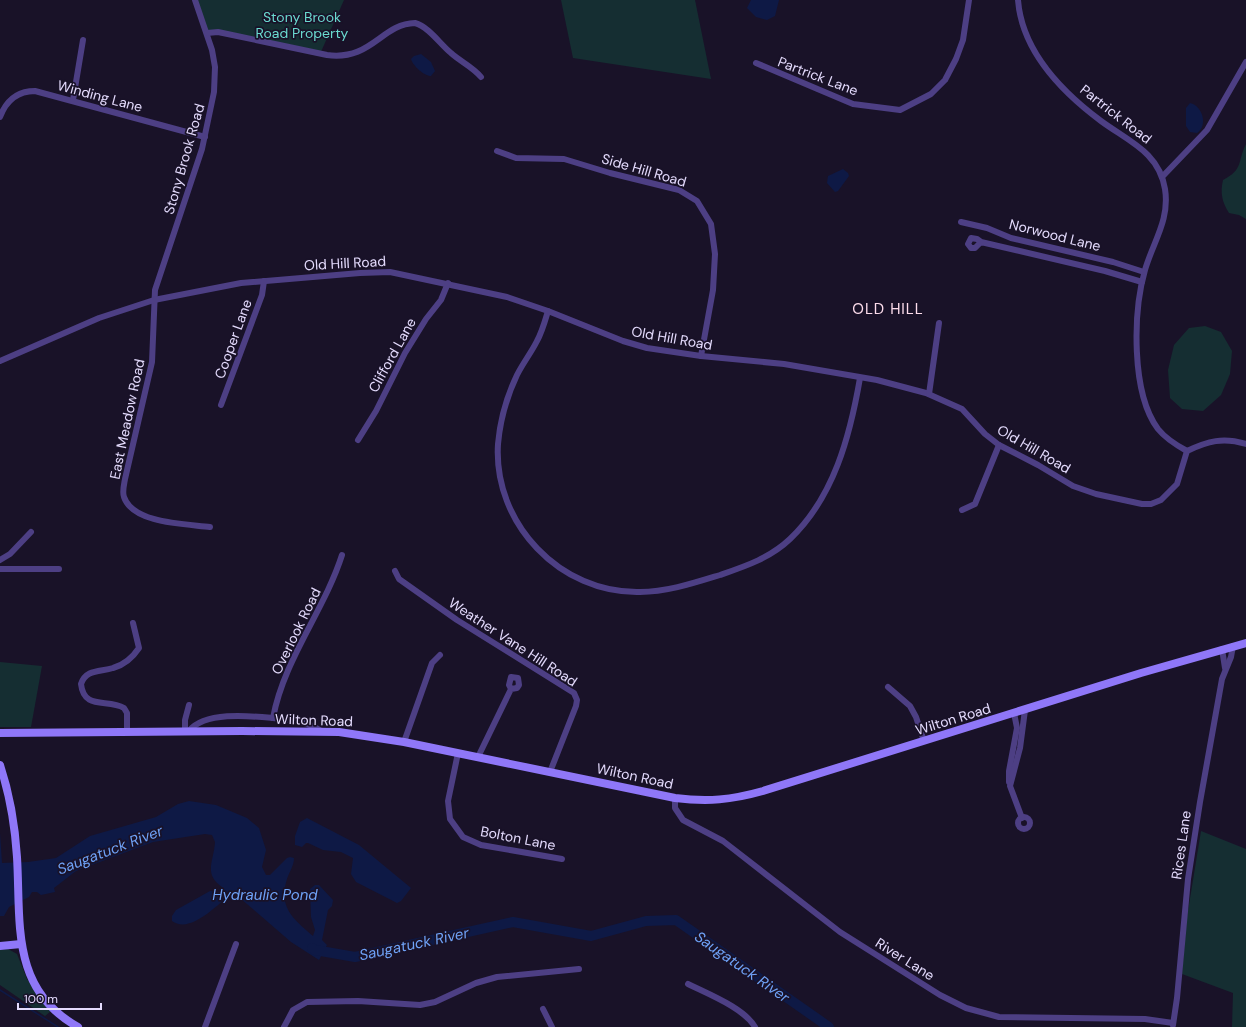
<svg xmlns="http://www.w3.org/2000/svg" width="1246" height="1027" font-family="'DM Sans',sans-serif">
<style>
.green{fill:#152e32}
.water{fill:#0e1945}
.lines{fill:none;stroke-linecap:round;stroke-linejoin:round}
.stream{stroke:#0e1945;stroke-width:1.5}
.river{stroke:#0e1945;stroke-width:10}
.street{stroke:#4d3f84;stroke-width:6}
.secondary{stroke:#8f77f8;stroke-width:8}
.labels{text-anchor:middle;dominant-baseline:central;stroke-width:3.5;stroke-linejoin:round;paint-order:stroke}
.park-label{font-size:14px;fill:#6adad0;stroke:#191228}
.street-label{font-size:14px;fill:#e4dbfd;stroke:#191228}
.neighbourhood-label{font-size:15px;letter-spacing:1px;fill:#fdddec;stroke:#191228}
.water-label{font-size:15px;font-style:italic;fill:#6fa2f7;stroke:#191228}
</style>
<rect width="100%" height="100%" fill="#191228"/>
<!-- green -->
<g class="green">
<path d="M195,0H344L320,54L207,31Z"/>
<path d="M561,0H695L711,79L573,58Z"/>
<path d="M1246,144V219L1239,215L1229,213C1222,202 1220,193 1223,180C1244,169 1237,162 1246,144Z"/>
<path d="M1205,326L1221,332L1232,351L1230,374L1221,395L1203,411L1182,409L1170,398L1168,370L1174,345L1189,328Z"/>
<path d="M0,662L42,666L31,727H0Z"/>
<path d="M1201,831L1246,849V1027H1232L1233,993L1182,974L1187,917Z"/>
<path d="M8,949L17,954L27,979L51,1011L45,1016L0,985V950Z"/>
</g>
<!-- water -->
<g class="water">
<path d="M751,0H779L775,16L767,20L756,17L747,8Z"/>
<path d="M421,54L431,62L435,71L431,76C424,76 413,66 411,59L414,56Z"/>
<path d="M1190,103C1203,106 1208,126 1197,133L1190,132L1186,126V108Z"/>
<path d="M843,169L848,173L849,176L838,191L835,192L827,183L828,176Z"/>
<path d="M189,801L216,805L247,818L259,828L266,850L262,867L266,875H270L287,858L290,857L294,858C294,866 289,872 287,879C278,907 293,919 313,936L315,930L311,917L310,889L315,885H319L333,900L332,906L328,910L322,940L327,945L319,960L291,942L233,892C220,902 191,935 172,921V916L176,910L210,891L219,892L223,890L222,887C203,874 214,861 215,842L212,835L205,834L153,842L76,871L54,888L55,892L41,895L37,892H32L29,897L9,907L4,916H0V833L2,863L28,862L56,858L90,836L156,817L178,804Z"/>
<path d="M307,818L359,845L411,888L401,901L397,903L356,882L351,874L353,858L341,852L323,850L308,843H306L302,847L295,845V836L300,822Z"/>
</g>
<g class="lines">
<!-- stream -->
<path class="stream" d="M0,990L58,1027"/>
<!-- river -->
<path class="river" d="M312,948L315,950L355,957L513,922L591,936L646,921L676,920L829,1027"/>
<!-- street -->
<g class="street">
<path d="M195,0L212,50L215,67L214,92L202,149L155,290L152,362L125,479C124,485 122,492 124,497C133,524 187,524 210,527"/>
<path d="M1018,0C1022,52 1062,92 1101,121C1128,141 1159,152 1165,189C1170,220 1153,242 1145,270C1133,312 1131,393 1158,429C1166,439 1176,445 1187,451"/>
<path d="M207,33L218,32L327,55C372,61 381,24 415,23C429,27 440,44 451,53C461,62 473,67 481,77"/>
<path d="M756,63L853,104L900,110L931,94L945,80L956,59L963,40L969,0"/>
<path d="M73,100L83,40"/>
<path d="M0,117C6,101 17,91 35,91L205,137"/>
<path d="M497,151L516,158L564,159L610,173L679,190L697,201L711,224L715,254L713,290L701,356"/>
<path d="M1162,177L1207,130L1246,62"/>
<path d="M961,222L987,228L1011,238L1113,262L1144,272"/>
<path d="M981,242L975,248H971L968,244L971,238L977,239L981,242L1105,271L1142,282"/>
<path d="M548,311C545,321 542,332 537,341C531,353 523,363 517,375C507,396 500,421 498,444C493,523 560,594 640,592C667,592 694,583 720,575C746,566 770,558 790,539C834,497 850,436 860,378"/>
<path d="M0,361L99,318L154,300L241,283L360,273L390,272L507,297L548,311L623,341L647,348L701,356L784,364L877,380L926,393L962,409L985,434L999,445L1038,465L1073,486L1096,494L1142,504H1151L1161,500L1177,484L1187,451C1208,441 1223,437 1246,444"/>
<path d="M929,394L939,323"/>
<path d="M221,405L262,295L264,281"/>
<path d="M358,440L376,411L405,353L426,319L441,300L448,283"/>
<path d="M962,510L975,504L999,445"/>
<path d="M0,560L10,554L31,532"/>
<path d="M0,569H59"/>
<path d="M395,571L399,579L457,620L574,693L577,700L576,706L550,772"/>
<path d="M1222,649L1225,668"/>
<path d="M888,687L910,706L916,717L924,741"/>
<path d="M185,731V720L189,705"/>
<path d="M189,731C205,711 251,716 273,718"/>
<path d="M321,731C307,721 290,720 273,718C284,659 324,611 342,555"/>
<path d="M127,732V713L124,708C108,698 84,711 81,684C86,669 100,672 113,668C124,665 133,657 139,648L133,623"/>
<path d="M404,742L432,663L440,655"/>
<path d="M458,753L448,801L450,819L463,837L481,845L562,859"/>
<path d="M478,757L511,689L509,685L511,677L518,678L519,685L517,688L511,689"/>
<path d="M1009,782V771L1017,728L1014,713"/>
<path d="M675,798V808L683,820L723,841L840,932L940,995L966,1008L999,1017L1145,1019L1173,1023"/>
<circle cx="1024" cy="823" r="6"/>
<path d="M1022,818L1010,786L1020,748L1025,710"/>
<path d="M688,984C708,994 744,1008 755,1027"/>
<path d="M543,1009L552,1027"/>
<path d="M1173,1025L1177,998L1188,879L1200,802L1222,679L1231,657L1233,646"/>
<path d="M205,1027L236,944"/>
<path d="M284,1027L293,1010L307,1002L358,1001L420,1005L435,1002L476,983L497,977L579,969"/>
</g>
<!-- secondary -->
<g class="secondary">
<path d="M0,733L242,731L339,732L404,742L675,798C708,802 731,800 763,791L1141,673L1246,643"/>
<path d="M0,765C10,795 15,826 17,857C21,923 10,989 78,1027"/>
<path d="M0,946L21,944"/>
</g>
</g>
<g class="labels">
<!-- park labels -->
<g class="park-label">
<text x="302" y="17">Stony Brook<tspan x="302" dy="16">Road Property</tspan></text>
</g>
<!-- street labels -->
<g class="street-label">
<text transform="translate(818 76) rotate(21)">Partrick Lane</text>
<text transform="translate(100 96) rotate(15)">Winding Lane</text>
<text transform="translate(1116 114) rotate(38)">Partrick Road</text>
<text transform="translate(184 159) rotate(-74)">Stony Brook Road</text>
<text transform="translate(644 170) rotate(16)">Side Hill Road</text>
<text transform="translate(1055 235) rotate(14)">Norwood Lane</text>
<text transform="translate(345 263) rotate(-3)">Old Hill Road</text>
<text transform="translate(672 338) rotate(10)">Old Hill Road</text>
<text transform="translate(233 339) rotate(-70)">Cooper Lane</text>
<text transform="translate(392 355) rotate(-61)">Clifford Lane</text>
<text transform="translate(127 419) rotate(-78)">East Meadow Road</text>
<text transform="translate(1034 449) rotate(30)">Old Hill Road</text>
<text transform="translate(296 631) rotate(-64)">Overlook Road</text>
<text transform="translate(513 642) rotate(33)">Weather Vane Hill Road</text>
<text transform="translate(953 719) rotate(-17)">Wilton Road</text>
<text transform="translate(314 720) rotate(2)">Wilton Road</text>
<text transform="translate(635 776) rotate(12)">Wilton Road</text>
<text transform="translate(518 838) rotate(11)">Bolton Lane</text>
<text transform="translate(1181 845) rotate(-82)">Rices Lane</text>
<text transform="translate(905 959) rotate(32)">River Lane</text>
</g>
<!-- neighbourhood labels -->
<g class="neighbourhood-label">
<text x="888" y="309">OLD HILL</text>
</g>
<!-- water labels -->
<g class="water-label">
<text transform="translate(110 850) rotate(-21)">Saugatuck River</text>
<text x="265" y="895">Hydraulic Pond</text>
<text transform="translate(414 944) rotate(-12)">Saugatuck River</text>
<text transform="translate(742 967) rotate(35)">Saugatuck River</text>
</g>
</g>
<!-- scale -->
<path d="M18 1003v6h83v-6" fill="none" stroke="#e4dbfd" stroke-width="2"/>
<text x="24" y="1003" font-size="12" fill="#e4dbfd" stroke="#191228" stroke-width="3" paint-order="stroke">100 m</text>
</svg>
